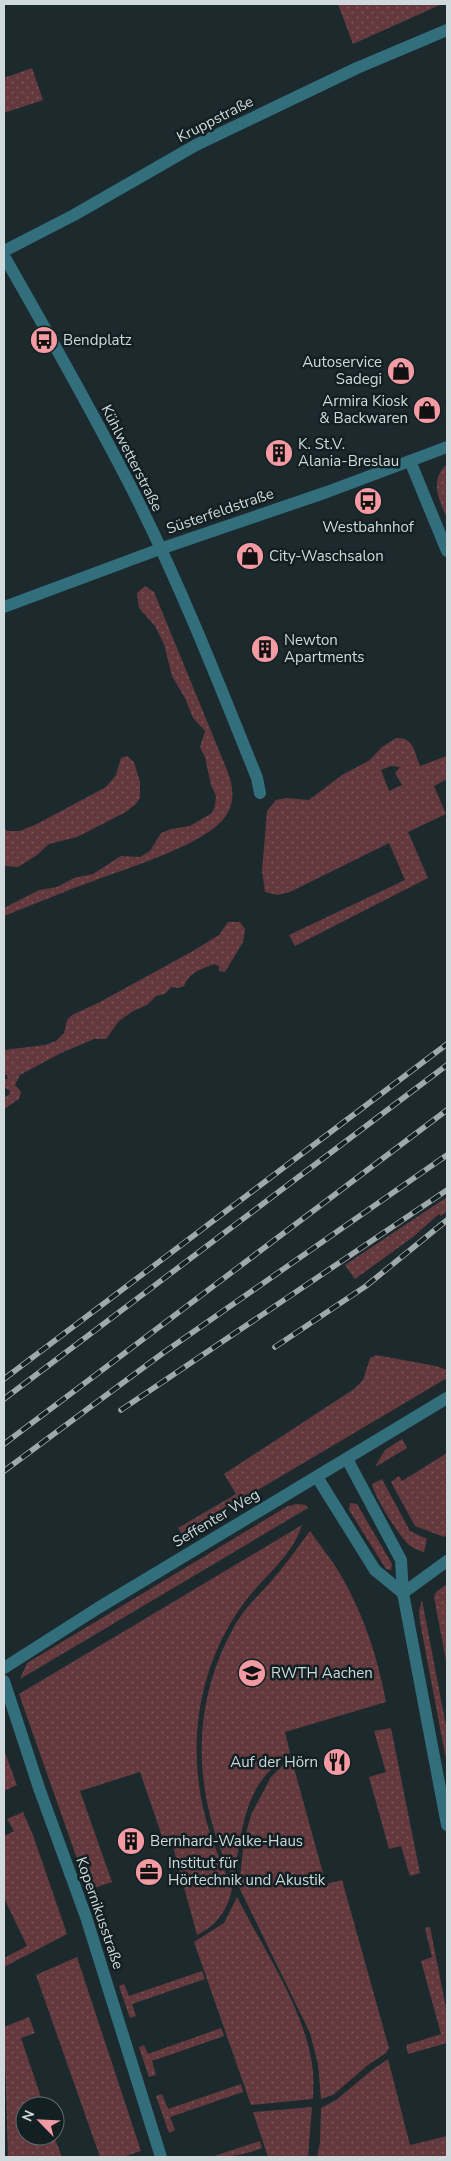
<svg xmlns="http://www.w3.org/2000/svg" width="451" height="2161" font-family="'Nunito Sans',sans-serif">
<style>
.green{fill:url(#green-dots);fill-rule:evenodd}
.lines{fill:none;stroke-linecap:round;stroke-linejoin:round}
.minor{stroke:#326e7c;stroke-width:12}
.rail-casing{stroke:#9fa9ac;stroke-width:5.5}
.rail{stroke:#122024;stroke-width:4;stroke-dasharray:11;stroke-linecap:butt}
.labels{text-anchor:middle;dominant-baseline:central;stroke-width:5;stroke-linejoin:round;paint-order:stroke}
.street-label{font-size:15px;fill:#d0d9db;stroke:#122024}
.poi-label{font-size:15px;fill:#d0d9db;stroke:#122024;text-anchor:start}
</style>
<defs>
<pattern id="green-dots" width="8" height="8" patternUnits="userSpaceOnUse" patternTransform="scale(1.25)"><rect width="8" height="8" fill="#63393d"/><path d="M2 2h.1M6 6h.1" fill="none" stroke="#785558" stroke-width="1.8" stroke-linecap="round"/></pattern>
</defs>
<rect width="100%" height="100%" fill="#1c2a2e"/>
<!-- green -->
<g class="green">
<path d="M338,4H442L353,44Z"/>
<path d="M32,68L43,100L4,113V78Z"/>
<path d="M447,464V519C439,499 429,481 447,464Z"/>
<path d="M145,586L154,592L227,770C233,786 236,801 225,817C206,844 128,868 96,880C65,891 35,904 4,916V908L39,890L57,887L74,878L93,874L121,856L140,857L150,851L161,833L171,829L190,826L212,813L215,806L216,796L211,785L205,757L200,747L205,731L193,718L185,698L172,676L164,644L155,626L139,608L137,593Z"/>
<path d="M396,738C415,738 414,752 420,766L447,756V779L434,786L446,814L408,832L428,878L295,946L289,935L405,880L389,843L290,892L277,895L265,892L262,871L267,811L276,800L286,798L309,800L342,775L370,760L382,747ZM391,766L400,767L395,773L402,785L389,791L381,770Z"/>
<path d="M127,756L134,762L140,782V798L135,805L124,813L77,837L49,844L37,855L18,867L4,866V827L7,831H20L37,824L106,787L116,775L121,758Z"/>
<path d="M228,922H240L245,929L243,942L225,972L219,971V966L214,964C200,970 191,971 184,986L178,988L171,987L165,994L156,996L147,1005L133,1011L119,1021L106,1039H94L61,1053L20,1075L15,1085L21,1092L19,1099L4,1109V1097L9,1095L10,1091L4,1087V1079H8L7,1075H4V1050L45,1045L56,1041L64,1033L67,1020L72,1015L100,1002L193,951L219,935Z"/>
<path d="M447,1197V1211L441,1216L439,1214L413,1237L355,1279L345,1265Z"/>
<path d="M376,1355L436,1366L447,1370V1378L182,1535L178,1528L236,1494L224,1474L354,1389L363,1380L370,1358Z"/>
<path d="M402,1439L407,1448L377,1466L376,1465L385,1450Z"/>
<path d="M447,1453V1534L444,1537L415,1526L391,1482L399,1476L402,1481Z"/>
<path d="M382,1479L410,1531L427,1539L424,1552C417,1550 412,1548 407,1543C398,1534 374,1496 372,1484Z"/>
<path d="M350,1503L357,1504L392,1564L391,1570L386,1569L349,1510Z"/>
<path d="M297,1504L306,1505L308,1508L20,1679L27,1663L288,1506Z"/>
<path d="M302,1525C292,1558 260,1579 241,1607C195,1672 185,1757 210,1833C216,1852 225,1870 232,1889C227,1911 217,1925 197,1935L172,1843L165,1845L140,1772L80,1791L112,1882L88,1890L19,1694Z"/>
<path d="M310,1531C321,1547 334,1562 343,1579C365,1618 378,1659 386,1702L285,1732L290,1753C282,1760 272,1767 265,1776C241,1805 241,1844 233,1878C192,1794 189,1702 238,1620C246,1607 258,1596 268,1585C283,1568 296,1550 310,1531Z"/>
<path d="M447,1584V1666L434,1597L436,1592Z"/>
<path d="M422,1600L447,1731V1765L420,1622L419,1611Z"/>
<path d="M391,1728L420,1873L410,1876L401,1846L389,1849L369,1777L386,1772L374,1731Z"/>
<path d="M4,1750L17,1785L4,1791Z"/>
<path d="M291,1757L326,1884L342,1880L389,2048L386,2053L368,2065L333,2095L321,2099L318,2064L310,2033L239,1887L244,1841L251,1815L271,1777Z"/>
<path d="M23,1812L33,1835L67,1934L4,1967V1958L27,1946L4,1898V1836L14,1831L7,1819Z"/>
<path d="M237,1897C263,1949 308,2014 313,2072C314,2081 313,2090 313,2099L251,2105L194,1942L224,1923Z"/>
<path d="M430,1927L447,2013V2043L408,2054L406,2045L441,2034L421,1961L432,1957L425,1928Z"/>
<path d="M77,1957L141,2151L123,2157H100L36,1975Z"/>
<path d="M202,1971L205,1979L132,2004L136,2016L130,2018L119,1986L124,1984L129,1996Z"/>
<path d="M29,2017L35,2033L21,2038L44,2106H25V2136H54L62,2157H8L4,2027Z"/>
<path d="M221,2028L224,2036L152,2061L156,2075L149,2077L139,2047L144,2045L148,2054Z"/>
<path d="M388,2059L410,2145L447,2136V2156L317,2157L320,2143L321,2108L336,2100L372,2070Z"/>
<path d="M241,2084L243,2092L170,2117L175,2130L169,2133L156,2096L162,2094L168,2109Z"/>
<path d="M312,2107L308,2157H268L253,2112Z"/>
<path d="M260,2141L262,2148C244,2155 230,2157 211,2157Z"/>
</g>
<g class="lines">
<!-- minor -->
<g class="minor">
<path d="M4,251L74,215L196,145L357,68L447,30"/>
<path d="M4,256C48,333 92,411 133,491C180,584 218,681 257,778L260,793"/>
<path d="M410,461L447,551"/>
<path d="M4,607L160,549L327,492L447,447"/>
<path d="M347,1459L401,1560L403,1593L447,1825"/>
<path d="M317,1477L375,1570L403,1593"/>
<path d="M403,1593L447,1561"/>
<path d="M4,1668L98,1608L447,1398"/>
<path d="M4,1681L39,1788L86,1917L161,2157"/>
</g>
<defs>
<g id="rail">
<path d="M275,1347L366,1286L447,1220"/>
<path d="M4,1379L447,1044"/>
<path d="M4,1399L447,1065"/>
<path d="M121,1410L447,1190"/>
<path d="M4,1444L447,1110"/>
<path d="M4,1471L163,1353L447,1155"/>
</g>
</defs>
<!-- rail casing -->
<use href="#rail" class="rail-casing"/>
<!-- rail -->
<use href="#rail" class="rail"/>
</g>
<!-- icons -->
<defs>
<symbol id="bus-disc" viewBox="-11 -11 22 22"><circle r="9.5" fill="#f49aa3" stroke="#122024"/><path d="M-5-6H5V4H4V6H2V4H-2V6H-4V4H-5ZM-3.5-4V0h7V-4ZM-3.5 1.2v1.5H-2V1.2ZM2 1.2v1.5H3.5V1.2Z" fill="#111"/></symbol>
<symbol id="shop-disc" viewBox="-11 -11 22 22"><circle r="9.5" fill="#f49aa3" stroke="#122024"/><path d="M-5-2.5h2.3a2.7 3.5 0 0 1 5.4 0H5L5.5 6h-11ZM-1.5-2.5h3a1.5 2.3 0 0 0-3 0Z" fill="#111"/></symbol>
<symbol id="building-disc" viewBox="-11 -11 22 22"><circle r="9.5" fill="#f49aa3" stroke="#122024"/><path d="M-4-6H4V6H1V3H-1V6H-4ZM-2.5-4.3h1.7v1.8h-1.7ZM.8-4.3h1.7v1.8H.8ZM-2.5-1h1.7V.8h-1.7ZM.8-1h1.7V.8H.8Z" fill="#111"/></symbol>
<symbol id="university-disc" viewBox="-11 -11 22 22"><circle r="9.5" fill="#f49aa3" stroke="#122024"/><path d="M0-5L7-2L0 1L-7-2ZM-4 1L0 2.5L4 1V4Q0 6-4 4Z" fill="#111"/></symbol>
<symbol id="restaurant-disc" viewBox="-11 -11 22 22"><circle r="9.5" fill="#f49aa3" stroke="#122024"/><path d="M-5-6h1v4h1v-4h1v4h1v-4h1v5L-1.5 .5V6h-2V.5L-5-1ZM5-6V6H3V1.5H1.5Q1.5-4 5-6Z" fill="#111"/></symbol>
<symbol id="office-disc" viewBox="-11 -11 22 22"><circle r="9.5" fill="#f49aa3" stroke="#122024"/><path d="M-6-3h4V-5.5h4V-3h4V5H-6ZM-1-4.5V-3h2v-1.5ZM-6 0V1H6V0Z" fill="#111"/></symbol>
</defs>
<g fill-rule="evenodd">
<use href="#bus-disc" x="28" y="324" width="32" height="32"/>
<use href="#shop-disc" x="385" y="355" width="32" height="32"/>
<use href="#shop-disc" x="411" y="394" width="32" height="32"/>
<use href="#building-disc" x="263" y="437" width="32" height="32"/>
<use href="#bus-disc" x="352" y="485" width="32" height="32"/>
<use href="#shop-disc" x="234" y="540" width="32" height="32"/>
<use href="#building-disc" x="249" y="633" width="32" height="32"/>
<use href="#university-disc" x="236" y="1657" width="32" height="32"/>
<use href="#restaurant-disc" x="321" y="1746" width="32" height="32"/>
<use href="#building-disc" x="115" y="1825" width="32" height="32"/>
<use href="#office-disc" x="133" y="1856" width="32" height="32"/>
</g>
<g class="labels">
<!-- street labels -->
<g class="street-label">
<text transform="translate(215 119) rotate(-27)">Kruppstraße</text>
<text transform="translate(132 458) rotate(63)">Kühlwetterstraße</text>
<text transform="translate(220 511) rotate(-19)">Süsterfeldstraße</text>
<text transform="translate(216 1518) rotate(-31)">Seffenter Weg</text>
<text transform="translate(100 1913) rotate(71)">Kopernikusstraße</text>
</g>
<!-- poi labels -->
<g class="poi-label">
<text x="63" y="340">Bendplatz</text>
<text x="382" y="362" text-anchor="end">Autoservice<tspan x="382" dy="17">Sadegi</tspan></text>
<text x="408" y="401" text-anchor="end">Armira Kiosk<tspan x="408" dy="17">&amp; Backwaren</tspan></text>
<text x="298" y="444">K. St.V.<tspan x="298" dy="17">Alania-Breslau</tspan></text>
<text x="368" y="527" text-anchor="middle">Westbahnhof</text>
<text x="269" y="556">City-Waschsalon</text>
<text x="284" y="640">Newton<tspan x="284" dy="17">Apartments</tspan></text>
<text x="271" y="1673">RWTH Aachen</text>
<text x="318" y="1762" text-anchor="end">Auf der Hörn</text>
<text x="150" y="1841">Bernhard-Walke-Haus</text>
<text x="168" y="1863">Institut für<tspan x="168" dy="17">Hörtechnik und Akustik</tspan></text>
</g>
</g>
<!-- border -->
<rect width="451" height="2161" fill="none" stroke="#d0d9db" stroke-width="10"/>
<!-- north arrow -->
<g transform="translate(40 2121) rotate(294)"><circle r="24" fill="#122024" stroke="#5e6a6d"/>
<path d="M0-4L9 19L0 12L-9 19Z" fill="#f49aa3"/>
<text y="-8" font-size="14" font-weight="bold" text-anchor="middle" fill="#d0d9db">N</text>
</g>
</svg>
